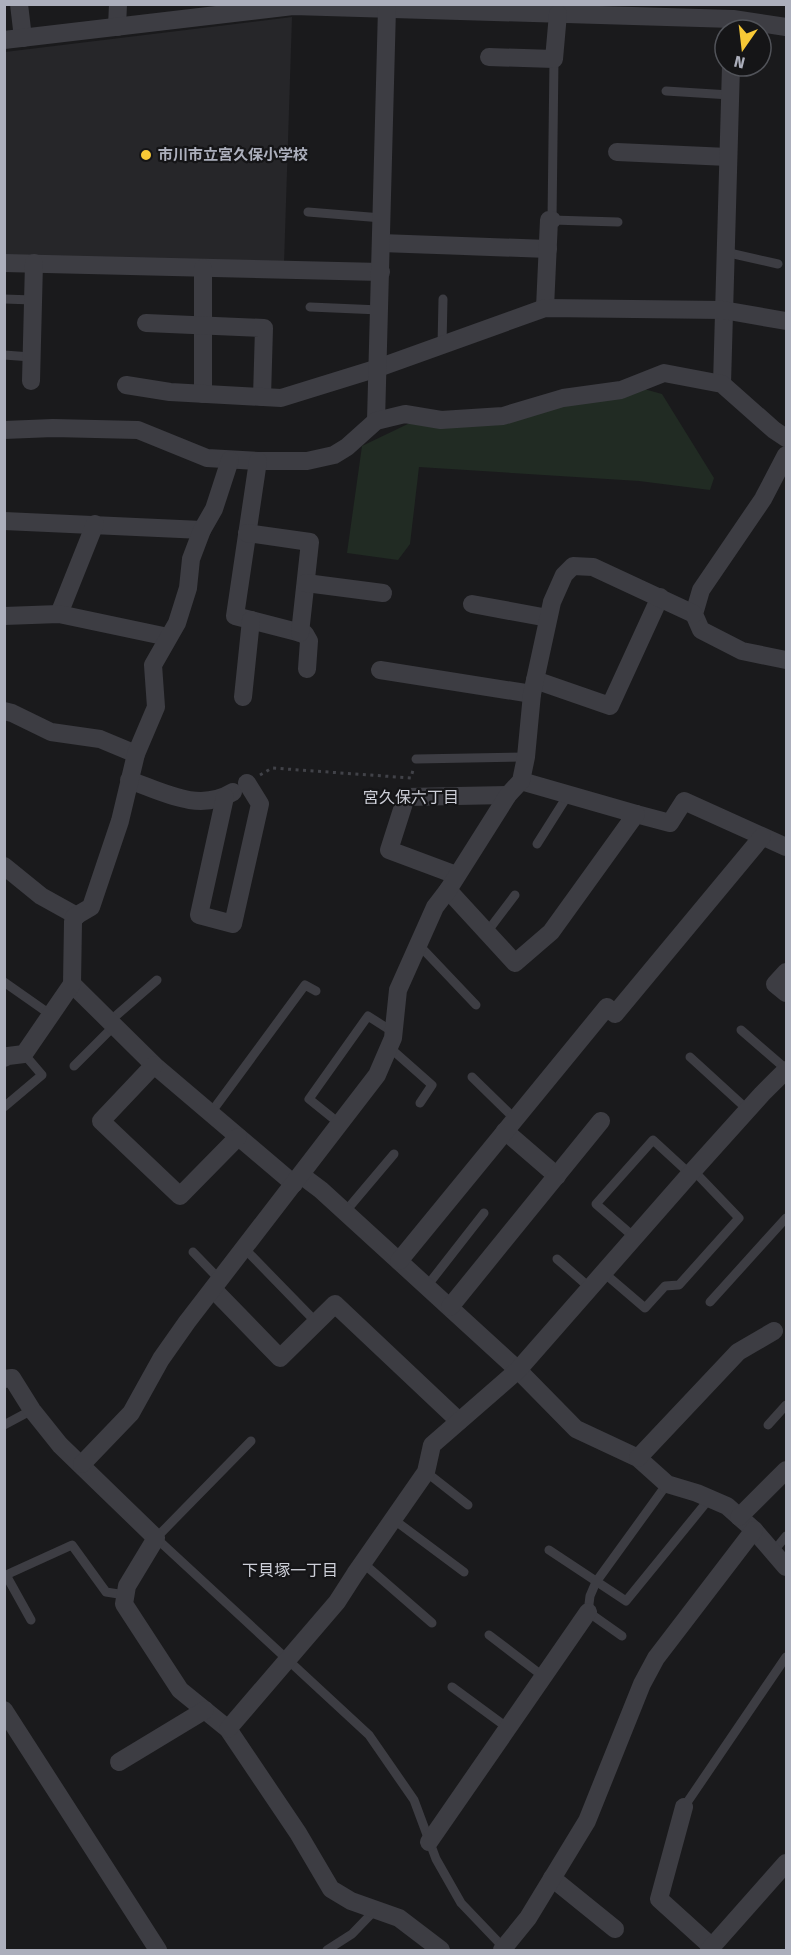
<svg xmlns="http://www.w3.org/2000/svg" width="791" height="1955" font-family="'Fira Sans','Noto Sans JP',sans-serif">
<style>
.built{fill:#262629}
.green{fill:#212b23}
.lines{fill:none;stroke-linecap:round;stroke-linejoin:round}
.path{stroke:#414248;stroke-width:3;stroke-dasharray:3 4.5;stroke-linecap:butt}
.lane{stroke:#3d3d43;stroke-width:9}
.street{stroke:#3d3d43;stroke-width:18}
.poi-dot{fill:#f8c936;stroke:#151517;stroke-width:2}
.labels{text-anchor:middle;dominant-baseline:central;stroke-width:4.5;stroke-linejoin:round;paint-order:stroke}
.poi-label{font-size:15px;font-weight:bold;fill:#acafbc;stroke:#151517;text-anchor:start}
.neighbourhood-label{font-size:16px;fill:#cdcfd8;stroke:#151517}
</style>
<rect width="100%" height="100%" fill="#1a1a1c"/>
<!-- built -->
<path class="built" d="M292,17L284,264L5,258V52Z"/>
<!-- green -->
<path class="green" d="M644,389L662,394L714,478L710,490L639,481L419,467L410,544L398,560L347,553L362,446L414,421Z"/>
<g class="lines">
<!-- path -->
<path class="path" d="M260,775L272,768L411,778L413,770"/>
<!-- lane -->
<g class="lane">
<path d="M554,59L552,220L618,222"/>
<path d="M666,91L730,95"/>
<path d="M308,212L382,218"/>
<path d="M725,252L778,264"/>
<path d="M4,299L33,300"/>
<path d="M310,307L380,310"/>
<path d="M442,345L443,299"/>
<path d="M4,355L31,357"/>
<path d="M416,759L526,757"/>
<path d="M537,844L568,795"/>
<path d="M487,932L515,895"/>
<path d="M418,944L476,1005"/>
<path d="M4,982L51,1015"/>
<path d="M110,1021L157,980"/>
<path d="M741,1030L786,1069"/>
<path d="M389,1047L432,1085L420,1103"/>
<path d="M690,1057L748,1110"/>
<path d="M74,1066L114,1026"/>
<path d="M472,1077L515,1119"/>
<path d="M4,1107L42,1075L24,1054"/>
<path d="M210,1114L305,985L316,991"/>
<path d="M340,1124L309,1099L368,1016L393,1032"/>
<path d="M345,1212L394,1154"/>
<path d="M634,1237L596,1204L653,1140L690,1174"/>
<path d="M244,1248L316,1322"/>
<path d="M193,1252L220,1280"/>
<path d="M557,1259L589,1287"/>
<path d="M603,1272L645,1308L665,1286L679,1285L739,1218L693,1170"/>
<path d="M427,1286L484,1213"/>
<path d="M710,1302L786,1218"/>
<path d="M4,1425L32,1410"/>
<path d="M768,1425L786,1405"/>
<path d="M251,1441L156,1538L369,1735L414,1800L436,1859L461,1903L504,1948"/>
<path d="M426,1472L468,1505"/>
<path d="M393,1519L464,1572"/>
<path d="M549,1550L626,1601L710,1498"/>
<path d="M773,1552L786,1536"/>
<path d="M363,1563L432,1623"/>
<path d="M31,1620L6,1575L72,1545L106,1592L125,1595"/>
<path d="M489,1635L544,1677"/>
<path d="M622,1636L588,1612L590,1596L596,1582L667,1484"/>
<path d="M452,1687L508,1728"/>
<path d="M684,1807L786,1657"/>
<path d="M327,1950L352,1934L376,1909"/>
</g>
<!-- street -->
<g class="street">
<path d="M19,4L23,38"/>
<path d="M117,27L118,4"/>
<path d="M4,40L293,6L733,19L786,27"/>
<path d="M489,57L554,59L558,14"/>
<path d="M617,152L728,157"/>
<path d="M381,243L548,249"/>
<path d="M4,263L381,272"/>
<path d="M203,268V394"/>
<path d="M545,308L549,220H552"/>
<path d="M146,323L264,328L262,397"/>
<path d="M31,381L34,263"/>
<path d="M722,384L731,66"/>
<path d="M126,385L170,392L281,398L378,368L545,308L723,310L786,321"/>
<path d="M376,421L387,8"/>
<path d="M4,430L53,428L138,430L207,458L258,461H307L334,455L347,447L376,421L405,414L441,420L503,416L563,398L621,390L664,373L722,384L774,430L786,438"/>
<path d="M786,455L763,499L701,590L694,614L701,630L742,651L786,660"/>
<path d="M258,461L235,616L305,634L309,641L307,669"/>
<path d="M4,521L202,530"/>
<path d="M247,533L310,542L300,633"/>
<path d="M306,583L383,593"/>
<path d="M472,604L548,618"/>
<path d="M59,614L95,524"/>
<path d="M4,616L59,614L168,637"/>
<path d="M380,670L532,694"/>
<path d="M535,680L610,706L660,597"/>
<path d="M243,697L251,620"/>
<path d="M4,711L12,713L51,732L100,739L136,754"/>
<path d="M129,780C163,792 199,813 233,792"/>
<path d="M225,797L199,915L233,924L260,804L247,783"/>
<path d="M636,814L670,823L684,801L786,847"/>
<path d="M4,866L41,896L77,916"/>
<path d="M456,875L389,850L406,797L508,795"/>
<path d="M448,890L515,963L551,932L636,814L521,781"/>
<path d="M786,972L775,984L786,993"/>
<path d="M72,984L154,1065L294,1184"/>
<path d="M4,1058L8,1056L24,1054L72,984L73,922L74,917L91,907L120,821L136,754L156,707L153,665L177,623L188,588L191,559L202,530L214,509L230,460"/>
<path d="M154,1065L101,1121L180,1196L238,1137"/>
<path d="M505,1131L557,1176"/>
<path d="M301,1175L321,1190L518,1370L576,1429L638,1458L667,1484L697,1493L727,1506L754,1530L786,1567"/>
<path d="M399,1261L607,1007L615,1014L762,837"/>
<path d="M213,1289L280,1358L335,1304L459,1421"/>
<path d="M450,1307L601,1121"/>
<path d="M4,1379L12,1378L32,1410L60,1445L156,1538L127,1586L124,1604L180,1690L228,1729L298,1833L331,1889L351,1901L399,1918L441,1950"/>
<path d="M638,1458L738,1352L774,1331"/>
<path d="M82,1464L131,1413L161,1359L187,1322L377,1075L393,1038L398,990L435,907L448,890L508,795L521,781L526,757L532,694L552,602L564,575L573,566L593,567L694,614"/>
<path d="M739,1517L786,1470"/>
<path d="M4,1710L158,1950"/>
<path d="M228,1729L337,1602L355,1574L426,1472L432,1445L518,1370L690,1174L762,1094L786,1070"/>
<path d="M119,1762L205,1710"/>
<path d="M684,1807L659,1899L712,1947"/>
<path d="M429,1842L588,1612"/>
<path d="M552,1878L615,1929"/>
<path d="M502,1950L528,1918L587,1821L642,1684L656,1658L754,1530"/>
<path d="M709,1950L786,1863"/>
</g>
</g>
<!-- markers -->
<circle class="poi-dot" cx="146" cy="155" r="6"/>
<g class="labels">
<!-- poi labels -->
<g class="poi-label">
<text x="158" y="155">市川市立宮久保小学校</text>
</g>
<!-- neighbourhood labels -->
<g class="neighbourhood-label">
<text x="411" y="797">宮久保六丁目</text>
<text x="290" y="1570">下貝塚一丁目</text>
</g>
</g>
<!-- border -->
<rect width="791" height="1955" fill="none" stroke="#acafbc" stroke-width="12"/>
<!-- north arrow -->
<g transform="translate(743 48) rotate(194)"><circle r="28" fill="#151517" stroke="#515359" stroke-width="1.5"/>
<path d="M0-4.5L10 22L0 15L-10 22Z" fill="#f8c936"/>
<text y="-9" font-size="16" font-weight="bold" text-anchor="middle" fill="#acafbc">N</text>
</g>
</svg>
